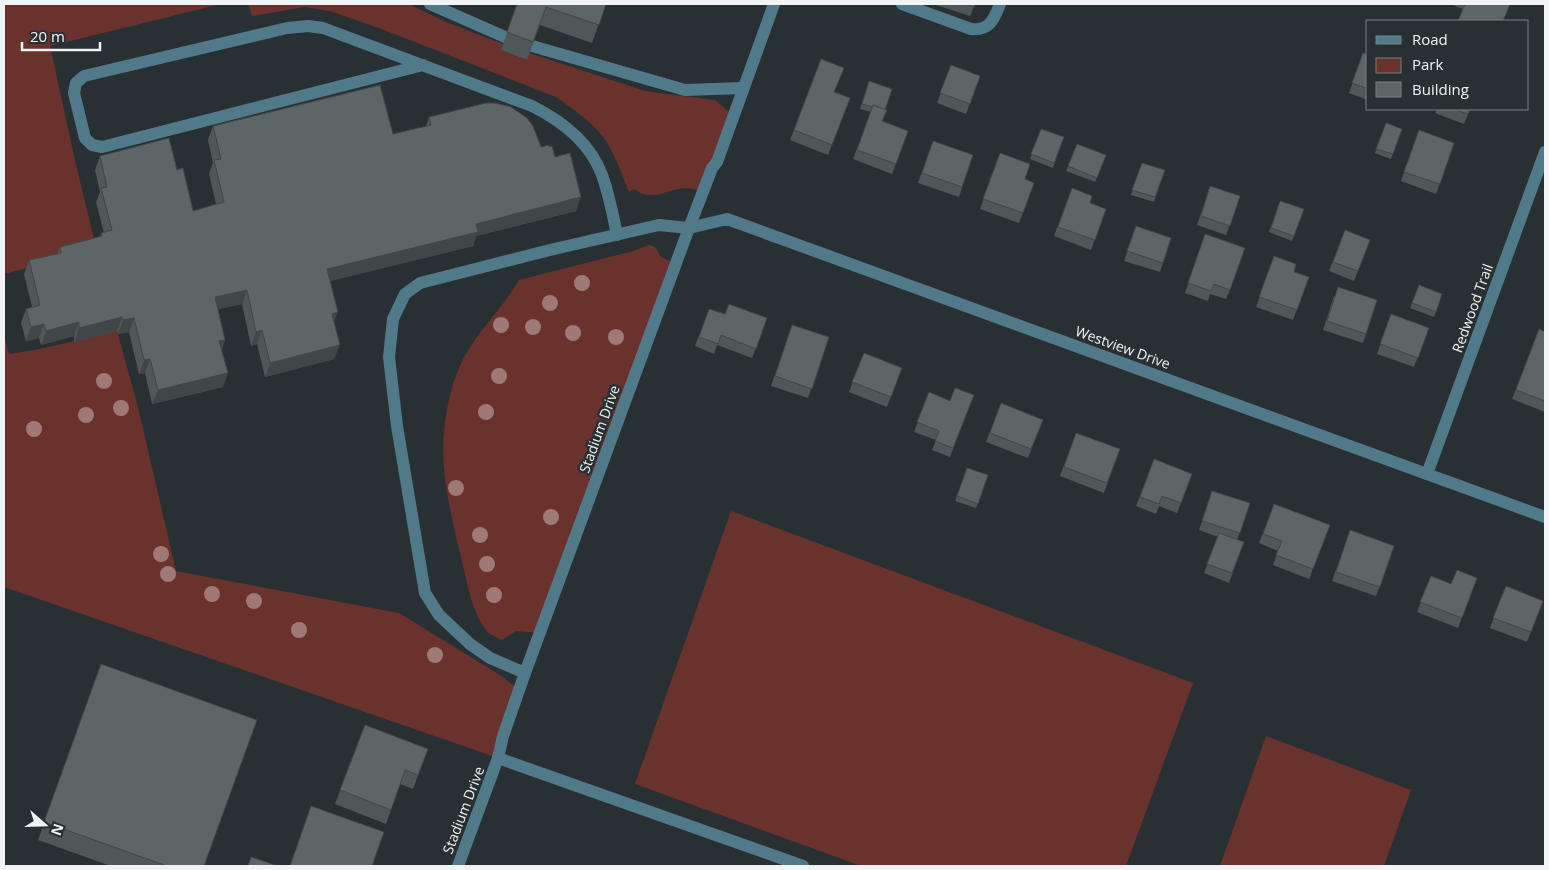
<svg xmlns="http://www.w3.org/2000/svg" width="1549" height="870" font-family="'Open Sans',sans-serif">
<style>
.green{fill:#6a322d}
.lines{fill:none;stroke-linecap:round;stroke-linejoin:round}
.minor{stroke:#507a89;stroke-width:12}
.tree{fill:#9e7975}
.wall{fill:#505759}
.shaded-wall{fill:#414748}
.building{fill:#5d6567;stroke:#414748}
.labels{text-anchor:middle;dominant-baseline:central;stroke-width:5;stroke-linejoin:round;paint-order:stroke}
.street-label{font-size:14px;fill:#f0f4f6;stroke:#293033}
</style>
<rect width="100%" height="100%" fill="#293033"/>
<!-- green -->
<g class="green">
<path d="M4,4H221L50,46L76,165L96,247L55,261L4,274Z"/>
<path d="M248,4H409L446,22L503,44L501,50L526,60L529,53L645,91L715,100L733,115L703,191C695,190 687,187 679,189C661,192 651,201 634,189L629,192C622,175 616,157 606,141C595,124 573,109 556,97L384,30L330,11L305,7L252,16Z"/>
<path d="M649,245L655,247L661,257L676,264L540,633L516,631L502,640C497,637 489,635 486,630C473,614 468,586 463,566C453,523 440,476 444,431C446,410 451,387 459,368C473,335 501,311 519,280L633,251Z"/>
<path d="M117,331L138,407L176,571L399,613L500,675L519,690L498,758L4,587V335L9,354L40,349Z"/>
<path d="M731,511L1193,683L1126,866H861L635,784Z"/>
<path d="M1266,736L1411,790L1384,866H1220Z"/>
</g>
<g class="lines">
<!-- minor -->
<g class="minor">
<path d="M430,4L505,37"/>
<path d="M902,4L971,29C990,31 994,19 1000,4"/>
<path d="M532,46L685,90L743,88"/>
<path d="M423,65L102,147L92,145L85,138L74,93L76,83L84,76L287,28L308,26L323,28L532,106C562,121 590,142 602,175C609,194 613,215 617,235"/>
<path d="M1427,474L1545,152"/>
<path d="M525,673L490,658L470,644L439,615L425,593L397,426L389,357L393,319L405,294L420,283L554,249L659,225L689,228L727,219L1545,517"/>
<path d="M498,758L803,866"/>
<path d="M458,866L498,758L503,736L525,673L689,228L712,168L717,162L774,4"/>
</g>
</g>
<!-- trees -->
<g class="tree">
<circle cx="582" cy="283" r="8"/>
<circle cx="550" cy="303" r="8"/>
<circle cx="501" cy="325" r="8"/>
<circle cx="533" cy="327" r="8"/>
<circle cx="573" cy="333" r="8"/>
<circle cx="616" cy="337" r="8"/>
<circle cx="499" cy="376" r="8"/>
<circle cx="104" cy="381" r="8"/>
<circle cx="121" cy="408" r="8"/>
<circle cx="486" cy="412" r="8"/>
<circle cx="86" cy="415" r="8"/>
<circle cx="34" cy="429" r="8"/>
<circle cx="456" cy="488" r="8"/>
<circle cx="551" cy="517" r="8"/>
<circle cx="480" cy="535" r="8"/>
<circle cx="161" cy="554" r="8"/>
<circle cx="487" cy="564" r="8"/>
<circle cx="168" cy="574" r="8"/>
<circle cx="212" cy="594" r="8"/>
<circle cx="494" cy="595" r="8"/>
<circle cx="254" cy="601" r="8"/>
<circle cx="299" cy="630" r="8"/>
<circle cx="435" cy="655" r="8"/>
</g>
<!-- wall -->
<g class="wall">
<path d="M517,4H606L592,43L540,25L527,60L501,50Z"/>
<path d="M933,4H975L970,16Z"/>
<path d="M1450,4H1510L1503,21H1458L1463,9Z"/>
<path d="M1363,53L1368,55V100L1349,93Z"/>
<path d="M821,59L835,92L850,98L828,155L790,140Z"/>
<path d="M951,65L980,76L966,114L937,103Z"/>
<path d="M869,81L885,110L883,121L908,131L892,174L853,159L871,112L860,109Z"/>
<path d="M1437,109H1470L1464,124L1435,113Z"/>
<path d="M429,117L541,147H549L555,157L576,211L476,236L473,246L330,281L334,322V359L265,377L257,344L251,346L242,304L218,309L225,340L222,350L223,387L152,404L145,373L139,374L129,332L118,334L117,331L74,342V336L41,345L39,338L26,341L21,323L26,309L32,307L24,274L29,260L57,254L60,247L100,237L101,233H104L96,202L100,192L95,170L100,156L177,170L193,211L216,204L209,174L213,163L208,140L213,126L393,134L426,126Z"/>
<path d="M1386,123L1402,129L1391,159L1375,153Z"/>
<path d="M1041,129L1064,137L1053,168L1030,159Z"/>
<path d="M1419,130L1454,143L1436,194L1401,181Z"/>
<path d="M933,141L973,155L959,197L918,183Z"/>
<path d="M1000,153L1025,179L1034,183L1019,223L980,209Z"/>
<path d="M1106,155L1095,182L1066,171L1068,166Z"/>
<path d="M1142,163L1165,170L1154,202L1131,195Z"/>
<path d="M1210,186L1240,196L1226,235L1197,225Z"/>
<path d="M1072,188L1090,203L1106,209L1091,250L1054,236Z"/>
<path d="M1280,201L1304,209L1292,241L1269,232Z"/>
<path d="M1136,226L1171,238L1160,272L1124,261Z"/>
<path d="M1345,230L1370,240L1354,281L1329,271Z"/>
<path d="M1205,234L1230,290L1226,299L1210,294L1208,301L1185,293Z"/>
<path d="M1274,256L1294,272L1309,277L1293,320L1256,307Z"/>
<path d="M1419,285L1442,294L1434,317L1410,308Z"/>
<path d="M1334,296L1366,334L1363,343L1323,330Z"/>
<path d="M709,309L725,314L767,318L752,358L717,345L714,354L695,346Z"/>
<path d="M1391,314L1429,328L1414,367L1377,354Z"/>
<path d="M792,325L829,337L808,398L771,386Z"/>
<path d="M1539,329L1545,332V412L1512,399Z"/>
<path d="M864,353L902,368L887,407L849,392Z"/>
<path d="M929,392L950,401L974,395L950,457L932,450L936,440L914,432Z"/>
<path d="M1001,403L1043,420L1028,458L986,442Z"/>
<path d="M1076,433L1120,449L1104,493L1060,476Z"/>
<path d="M1154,459L1192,474L1177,513L1159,506L1156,514L1136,506Z"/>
<path d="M967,468L988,475L976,508L955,501Z"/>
<path d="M1212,491L1250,503L1237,540L1244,542L1229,583L1204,573L1218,537L1199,530Z"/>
<path d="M1274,504L1330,525L1309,579L1273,565L1278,551L1259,543Z"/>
<path d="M1350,530L1394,546L1376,596L1332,581Z"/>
<path d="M1431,576L1451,584L1477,578L1458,628L1417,612Z"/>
<path d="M1506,586L1543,601L1527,642L1490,628Z"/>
<path d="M101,664L204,866H111L38,840Z"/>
<path d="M365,725L428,749L413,789L400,784L386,824L335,804Z"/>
</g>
<!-- shaded-wall -->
<g class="shaded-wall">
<path d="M581,197L576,211L476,236L473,246L322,283L327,269L476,224Z"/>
<path d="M247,290L242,304L210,311L215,297Z"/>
<path d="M338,312L332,326V314Z"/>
<path d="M122,317L117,331L74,342L79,328Z"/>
<path d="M134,318L129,332L118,334L123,320Z"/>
<path d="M79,322L74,336L41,345L46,331Z"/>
<path d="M44,324L39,338L26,341L31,327Z"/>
<path d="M262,330L257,344L251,346L256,332Z"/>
<path d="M225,340L220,354L219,341Z"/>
<path d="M340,345L334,359L265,377L270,363Z"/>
<path d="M150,359L145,373L139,374L144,360Z"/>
<path d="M228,373L223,387L152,404L158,390Z"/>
</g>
<!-- building -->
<g class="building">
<path d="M517,4H606L599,25L546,7L533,42L507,32Z"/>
<path d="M965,4H975L974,7Z"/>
<path d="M1465,4H1510L1503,21H1458Z"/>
<path d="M1363,53L1368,55V89L1352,83Z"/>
<path d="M821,59L844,68L834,92L850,98L832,145L794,130Z"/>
<path d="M951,65L980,76L970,104L940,93Z"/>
<path d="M869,81L892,89L885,110L873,105V107L862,104Z"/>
<path d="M380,85L393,134L431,125L429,117L486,103H495L511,107L527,118L533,126L541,147L549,145V147L552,146L555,157L570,153L581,197L476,224L478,232L327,269L338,312L332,314L340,345L270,363L262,330L256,332L247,290L215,297L225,340L219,341L228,373L158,390L150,359L144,360L134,318L123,320L122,317L79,328V322L46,331L44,324L31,327L26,309L40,305L29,260L61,253L60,247L102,236L101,233L112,230L101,188L107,187L100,156L169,138L177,170L183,168L193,211L224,202L214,160L221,159L213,126Z"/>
<path d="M873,105L887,110L882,121L908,131L896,164L857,150Z"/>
<path d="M1454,109H1470L1468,114Z"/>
<path d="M1386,123L1402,129L1393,154L1376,149Z"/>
<path d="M1041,129L1064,137L1054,163L1031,154Z"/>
<path d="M1419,130L1454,143L1440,184L1404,172Z"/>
<path d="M933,141L973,155L962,187L922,173Z"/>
<path d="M1077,144L1106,155L1097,178L1068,166Z"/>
<path d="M1000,153L1030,164L1025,179L1034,183L1023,213L983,199Z"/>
<path d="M1142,163L1165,170L1155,197L1132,190Z"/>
<path d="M1210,186L1240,196L1230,226L1201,216Z"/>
<path d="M1072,188L1092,196L1090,203L1106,209L1095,240L1058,227Z"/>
<path d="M1280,201L1304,209L1294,236L1271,228Z"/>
<path d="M1136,226L1171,238L1163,263L1127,251Z"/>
<path d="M1345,230L1370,240L1358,271L1333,262Z"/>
<path d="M1205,234L1245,248L1230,290L1214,284L1211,291L1188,283Z"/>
<path d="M1274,256L1296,264L1294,272L1309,277L1297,310L1259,297Z"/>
<path d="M1419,285L1442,294L1436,312L1412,303Z"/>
<path d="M1338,287L1377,300L1366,334L1327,321Z"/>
<path d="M729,304L767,318L756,349L721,335L718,344L699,337L709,309L725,314Z"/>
<path d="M1391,314L1429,328L1418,358L1380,344Z"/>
<path d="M792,325L829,337L812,389L775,376Z"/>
<path d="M1539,329L1545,332V401L1516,390Z"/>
<path d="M864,353L902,368L891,397L852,382Z"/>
<path d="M955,388L974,395L953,448L935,441L939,431L917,422L929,392L950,401Z"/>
<path d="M1001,403L1043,420L1031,449L990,433Z"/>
<path d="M1076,433L1120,449L1107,483L1064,467Z"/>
<path d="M1154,459L1192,474L1181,503L1162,496L1159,504L1140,497Z"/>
<path d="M967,468L988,475L978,504L957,496Z"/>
<path d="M1212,491L1250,503L1240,533L1202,521Z"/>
<path d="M1274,504L1330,525L1313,569L1276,555L1282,541L1263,534Z"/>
<path d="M1350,530L1394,546L1380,587L1336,572Z"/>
<path d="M1219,533L1244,542L1232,573L1207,564Z"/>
<path d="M1457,570L1477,578L1462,618L1420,602L1431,576L1451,584Z"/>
<path d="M1506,586L1543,601L1531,632L1493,618Z"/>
<path d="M101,664L257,720L204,866H167L44,822Z"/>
<path d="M365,725L428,749L418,775L405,770L391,810L340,790Z"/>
<path d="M311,806L384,832L372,866H290Z"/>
<path d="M251,857L278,866H248Z"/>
</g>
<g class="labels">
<!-- street labels -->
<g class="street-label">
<text transform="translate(1472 308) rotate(-70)">Redwood Trail</text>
<text transform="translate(1123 347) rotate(20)">Westview Drive</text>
<text transform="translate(599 429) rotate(-70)">Stadium Drive</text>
<text transform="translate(463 810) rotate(-69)">Stadium Drive</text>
</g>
</g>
<!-- border -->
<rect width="1549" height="870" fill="none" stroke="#f0f4f6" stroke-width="10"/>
<!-- legend -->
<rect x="1366" y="20" width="162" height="90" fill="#293033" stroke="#797e81"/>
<rect x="1376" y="36" width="25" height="8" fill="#507a89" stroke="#797e81"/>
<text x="1412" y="45" font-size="15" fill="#f0f4f6">Road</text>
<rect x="1376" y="58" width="25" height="15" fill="#6a322d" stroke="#797e81"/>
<text x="1412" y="70" font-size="15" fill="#f0f4f6">Park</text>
<rect x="1376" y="82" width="25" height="15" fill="#5d6567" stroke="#797e81"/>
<text x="1412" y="95" font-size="15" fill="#f0f4f6">Building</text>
<!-- north arrow -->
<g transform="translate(45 825) rotate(110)" stroke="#293033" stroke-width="4" paint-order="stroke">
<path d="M0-4L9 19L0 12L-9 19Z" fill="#f0f4f6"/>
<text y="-8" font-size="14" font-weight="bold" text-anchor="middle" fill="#f0f4f6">N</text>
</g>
<!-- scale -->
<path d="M22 42v8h78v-8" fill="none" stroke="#f0f4f6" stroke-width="2.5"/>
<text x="30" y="42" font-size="15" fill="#f0f4f6" stroke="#293033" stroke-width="4" paint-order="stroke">20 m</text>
</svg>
